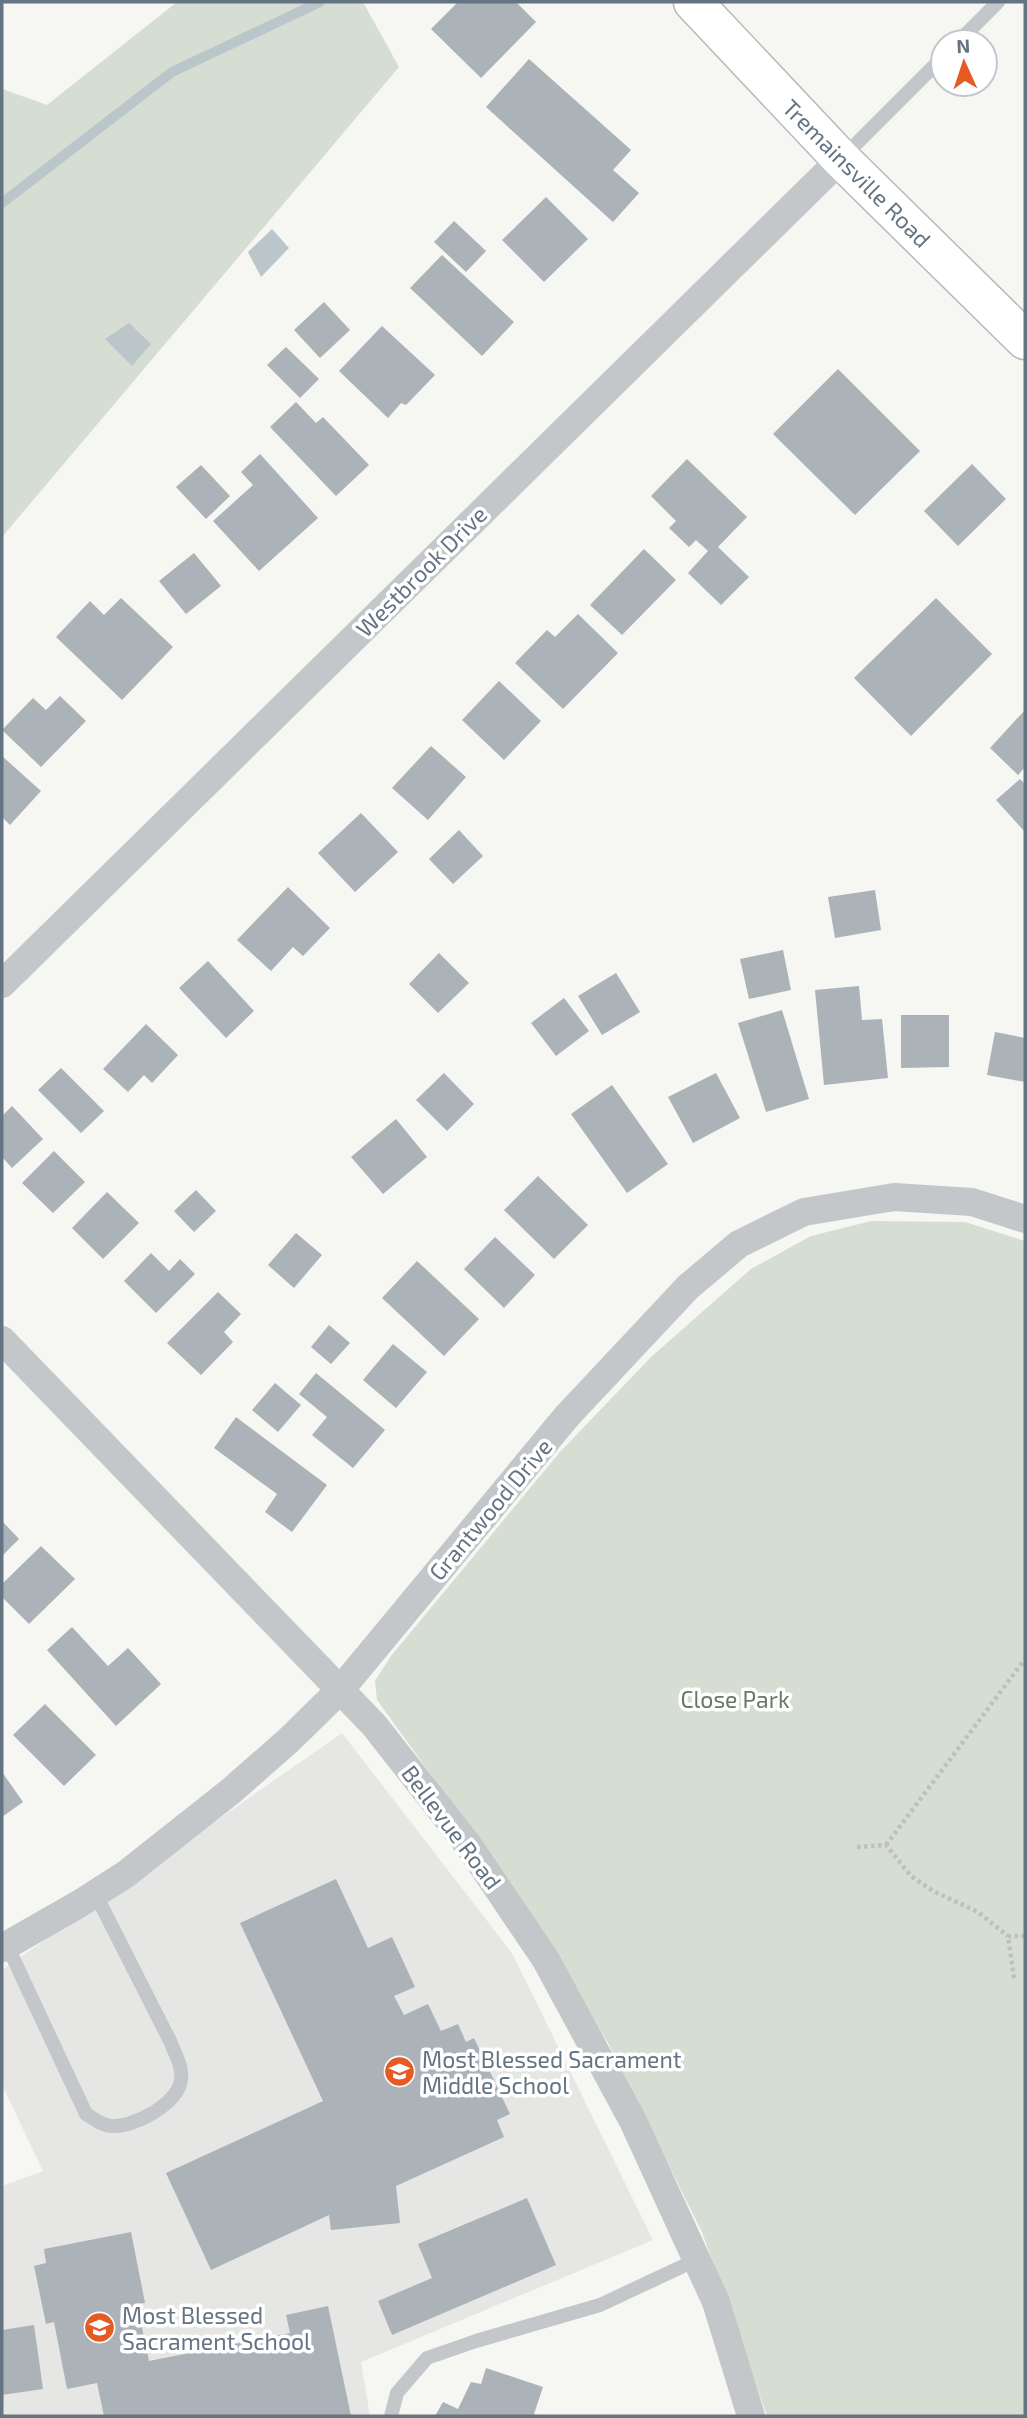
<svg xmlns="http://www.w3.org/2000/svg" width="1027" height="2418" font-family="'Exo 2',sans-serif">
<style>
.built{fill:#e6e7e5}
.green{fill:#d6ddd3}
.water{fill:#bbc6ca}
.lines{fill:none;stroke-linecap:round;stroke-linejoin:round}
.stream{stroke:#bbc6ca;stroke-width:10}
.building{fill:#abb2b8}
.secondary-casing{stroke:#b5babe;stroke-width:41}
.path{stroke:#bdbfc1;stroke-width:4.5;stroke-dasharray:3.5 3.5;stroke-linecap:butt}
.lane{stroke:#c3c7ca;stroke-width:14}
.street{stroke:#c3c7ca;stroke-width:28}
.secondary{stroke:#fff;stroke-width:38}
.labels{text-anchor:middle;dominant-baseline:central;stroke-width:7;stroke-linejoin:round;paint-order:stroke}
.street-label{font-size:23px;fill:#647483;stroke:#fff}
.park-label{font-size:23px;fill:#677a63;stroke:#fff}
.poi-label{font-size:23px;fill:#647483;stroke:#fff;text-anchor:start}
</style>
<rect width="100%" height="100%" fill="#f6f6f2"/>
<!-- built -->
<path class="built" d="M342,1733L512,1953L653,2240L361,2362L370,2416H2V2186L43,2171L2,2085V1970Z"/>
<!-- green -->
<g class="green">
<path d="M177,2H363L399,67L2,537V89L47,105Z"/>
<path d="M871,1221L965,1222L1025,1241V2416H767L702,2232L608,2043L516,1892L377,1700L375,1681L391,1656L560,1452L651,1357L751,1269L811,1236Z"/>
</g>
<!-- water -->
<g class="water">
<path d="M272,229L289,248L261,277L248,252Z"/>
<path d="M129,323L151,344L132,366L105,339Z"/>
</g>
<g class="lines">
<!-- stream -->
<path class="stream" d="M2,203L172,72L320,2"/>
</g>
<!-- building -->
<g class="building">
<path d="M458,2H516L536,22L481,78L431,29Z"/>
<path d="M529,59L631,150L613,170L639,193L613,222L486,107Z"/>
<path d="M546,197L588,239L544,282L502,240Z"/>
<path d="M454,221L486,251L466,272L434,242Z"/>
<path d="M442,255L514,322L482,356L410,288Z"/>
<path d="M324,302L350,330L320,358L294,330Z"/>
<path d="M382,326L435,375L406,405L401,403L388,418L339,371Z"/>
<path d="M286,347L319,379L300,398L267,365Z"/>
<path d="M838,369L920,451L855,515L773,434Z"/>
<path d="M296,402L316,423L323,417L369,465L336,496L270,427Z"/>
<path d="M260,454L318,518L259,571L213,521L253,485L241,472Z"/>
<path d="M687,459L747,517L718,547L749,577L721,605L688,573L708,551L696,540L689,547L669,528L676,521L651,496Z"/>
<path d="M972,464L1006,499L958,546L924,511Z"/>
<path d="M201,465L230,496L206,519L176,487Z"/>
<path d="M644,549L676,580L622,635L590,605Z"/>
<path d="M194,553L221,586L186,614L159,581Z"/>
<path d="M121,598L173,647L122,700L56,637L90,601L104,615Z"/>
<path d="M936,598L992,654L911,736L854,678Z"/>
<path d="M578,614L618,653L563,709L515,663L547,630L555,637Z"/>
<path d="M499,681L541,721L504,760L462,720Z"/>
<path d="M60,696L86,721L41,767L2,730L33,698L46,710Z"/>
<path d="M1025,710V767L1018,775L990,748Z"/>
<path d="M431,746L466,777L428,820L392,788Z"/>
<path d="M2,756L41,791L10,825L2,817Z"/>
<path d="M1020,779L1025,784V832L996,800Z"/>
<path d="M361,813L398,852L355,892L318,853Z"/>
<path d="M459,830L483,856L453,884L429,859Z"/>
<path d="M288,887L330,928L303,956L293,947L271,971L237,940Z"/>
<path d="M875,890L881,930L835,938L828,897Z"/>
<path d="M783,950L791,990L749,999L740,959Z"/>
<path d="M439,953L469,983L438,1013L409,984Z"/>
<path d="M208,961L254,1011L226,1038L179,988Z"/>
<path d="M616,973L640,1012L602,1035L578,996Z"/>
<path d="M859,986L862,1020L882,1019L888,1078L824,1085L815,990Z"/>
<path d="M564,998L589,1031L556,1056L531,1023Z"/>
<path d="M782,1010L809,1099L766,1112L738,1023Z"/>
<path d="M901,1015H949V1067L901,1068Z"/>
<path d="M146,1024L178,1055L152,1083L144,1075L128,1092L103,1069Z"/>
<path d="M995,1032L1025,1038V1082L987,1075Z"/>
<path d="M61,1068L104,1111L81,1133L38,1090Z"/>
<path d="M444,1073L474,1104L447,1131L416,1100Z"/>
<path d="M716,1073L740,1118L693,1143L668,1097Z"/>
<path d="M612,1085L668,1164L627,1193L571,1114Z"/>
<path d="M12,1106L43,1139L12,1168L2,1157V1116Z"/>
<path d="M396,1119L427,1157L383,1194L351,1157Z"/>
<path d="M54,1151L85,1182L53,1213L22,1183Z"/>
<path d="M538,1176L588,1225L554,1259L504,1210Z"/>
<path d="M196,1190L216,1211L194,1232L174,1211Z"/>
<path d="M107,1192L139,1223L103,1259L72,1228Z"/>
<path d="M296,1233L322,1255L294,1288L268,1265Z"/>
<path d="M495,1237L535,1275L504,1308L464,1269Z"/>
<path d="M151,1253L169,1271L180,1259L195,1274L156,1313L124,1281Z"/>
<path d="M417,1261L479,1319L444,1356L382,1298Z"/>
<path d="M218,1292L241,1314L224,1332L233,1342L201,1375L167,1343Z"/>
<path d="M329,1325L350,1343L331,1364L311,1347Z"/>
<path d="M393,1344L427,1372L396,1408L363,1380Z"/>
<path d="M316,1373L385,1430L353,1468L312,1435L327,1417L299,1394Z"/>
<path d="M275,1383L301,1405L278,1432L252,1410Z"/>
<path d="M236,1417L327,1485L292,1532L265,1512L277,1494L214,1448Z"/>
<path d="M2,1521L19,1539L2,1556Z"/>
<path d="M41,1546L75,1579L29,1624L2,1597V1584Z"/>
<path d="M72,1627L108,1666L128,1648L161,1684L116,1726L47,1650Z"/>
<path d="M45,1704L96,1755L64,1786L13,1735Z"/>
<path d="M2,1772L23,1802L2,1817Z"/>
<path d="M336,1879L368,1948L392,1937L415,1987L394,1996L404,2015L428,2004L441,2031L458,2024L466,2042L474,2038L510,2114L497,2120L504,2137L396,2186L400,2223L331,2230L329,2215L211,2270L166,2173L323,2101L240,1923Z"/>
<path d="M527,2198L556,2265L392,2335L378,2301L432,2278L418,2244Z"/>
<path d="M131,2232L145,2303L137,2304L149,2361L290,2333L286,2315L328,2306L351,2416H104L97,2383L67,2389L54,2322L46,2324L34,2266L46,2263L44,2249Z"/>
<path d="M34,2325L43,2389L2,2395V2330Z"/>
<path d="M486,2368L543,2387L534,2414L539,2416H435L443,2402L458,2409L471,2382L481,2384Z"/>
</g>
<g class="lines">
<defs>
<path id="secondary" d="M693,2L841,159L1025,340"/>
</defs>
<!-- secondary casing -->
<use href="#secondary" class="secondary-casing"/>
<!-- path -->
<g class="path">
<path d="M886,1845L1025,1659"/>
<path d="M857,1847L886,1845L911,1876L933,1891L978,1912L1008,1936"/>
<path d="M1014,1978L1008,1936H1025"/>
</g>
<!-- lane -->
<g class="lane">
<path d="M958,42L998,2"/>
<path d="M842,158L943,57"/>
<path d="M7,1945L86,2114C94,2119 101,2125 111,2126C133,2128 178,2104 181,2080C183,2067 175,2054 171,2043L95,1893"/>
<path d="M391,2416L397,2393L427,2358L476,2341L600,2305L696,2260"/>
</g>
<!-- street -->
<g class="street">
<path d="M2,984L841,159"/>
<path d="M2,1340L374,1725L469,1846L546,1960L633,2121L716,2302L751,2416"/>
<path d="M2,1948L79,1904L126,1874L231,1791L289,1740L341,1689L567,1416L688,1287L739,1244L804,1212L894,1197L972,1202L1025,1219"/>
</g>
<!-- secondary -->
<use href="#secondary" class="secondary"/>
</g>
<!-- icons -->
<defs>
<symbol id="school-disc" viewBox="-11 -11 22 22"><circle r="9.5" fill="#e45b24" stroke="#fff"/><path d="M0-5L7-2L0 1L-7-2ZM-4 1L0 2.5L4 1V4Q0 6-4 4Z" fill="#fff"/></symbol>
</defs>
<g fill-rule="evenodd">
<use href="#school-disc" x="382" y="2054" width="35" height="35"/>
<use href="#school-disc" x="82" y="2310" width="35" height="35"/>
</g>
<g class="labels">
<!-- street labels -->
<g class="street-label">
<text transform="translate(857 173) rotate(45)">Tremainsville Road</text>
<text transform="translate(421 571) rotate(-45)">Westbrook Drive</text>
<text transform="translate(490 1509) rotate(-50)">Grantwood Drive</text>
<text transform="translate(452 1827) rotate(53)">Bellevue Road</text>
</g>
<!-- park labels -->
<g class="park-label">
<text x="735" y="1699">Close Park</text>
</g>
<!-- poi labels -->
<g class="poi-label">
<text x="422" y="2059">Most Blessed Sacrament<tspan x="422" dy="26">Middle School</tspan></text>
<text x="122" y="2315">Most Blessed<tspan x="122" dy="26">Sacrament School</tspan></text>
</g>
</g>
<!-- border -->
<rect width="1027" height="2418" fill="none" stroke="#647483" stroke-width="7"/>
<!-- north arrow -->
<g transform="translate(964 63) rotate(357)"><circle r="33" fill="#ffffff" stroke="#c1c7cd" stroke-width="2"/>
<path d="M0-5L12 26L0 18L-12 26Z" fill="#e45b24"/>
<text y="-10" font-size="19" font-weight="bold" text-anchor="middle" fill="#647483">N</text>
</g>
</svg>
